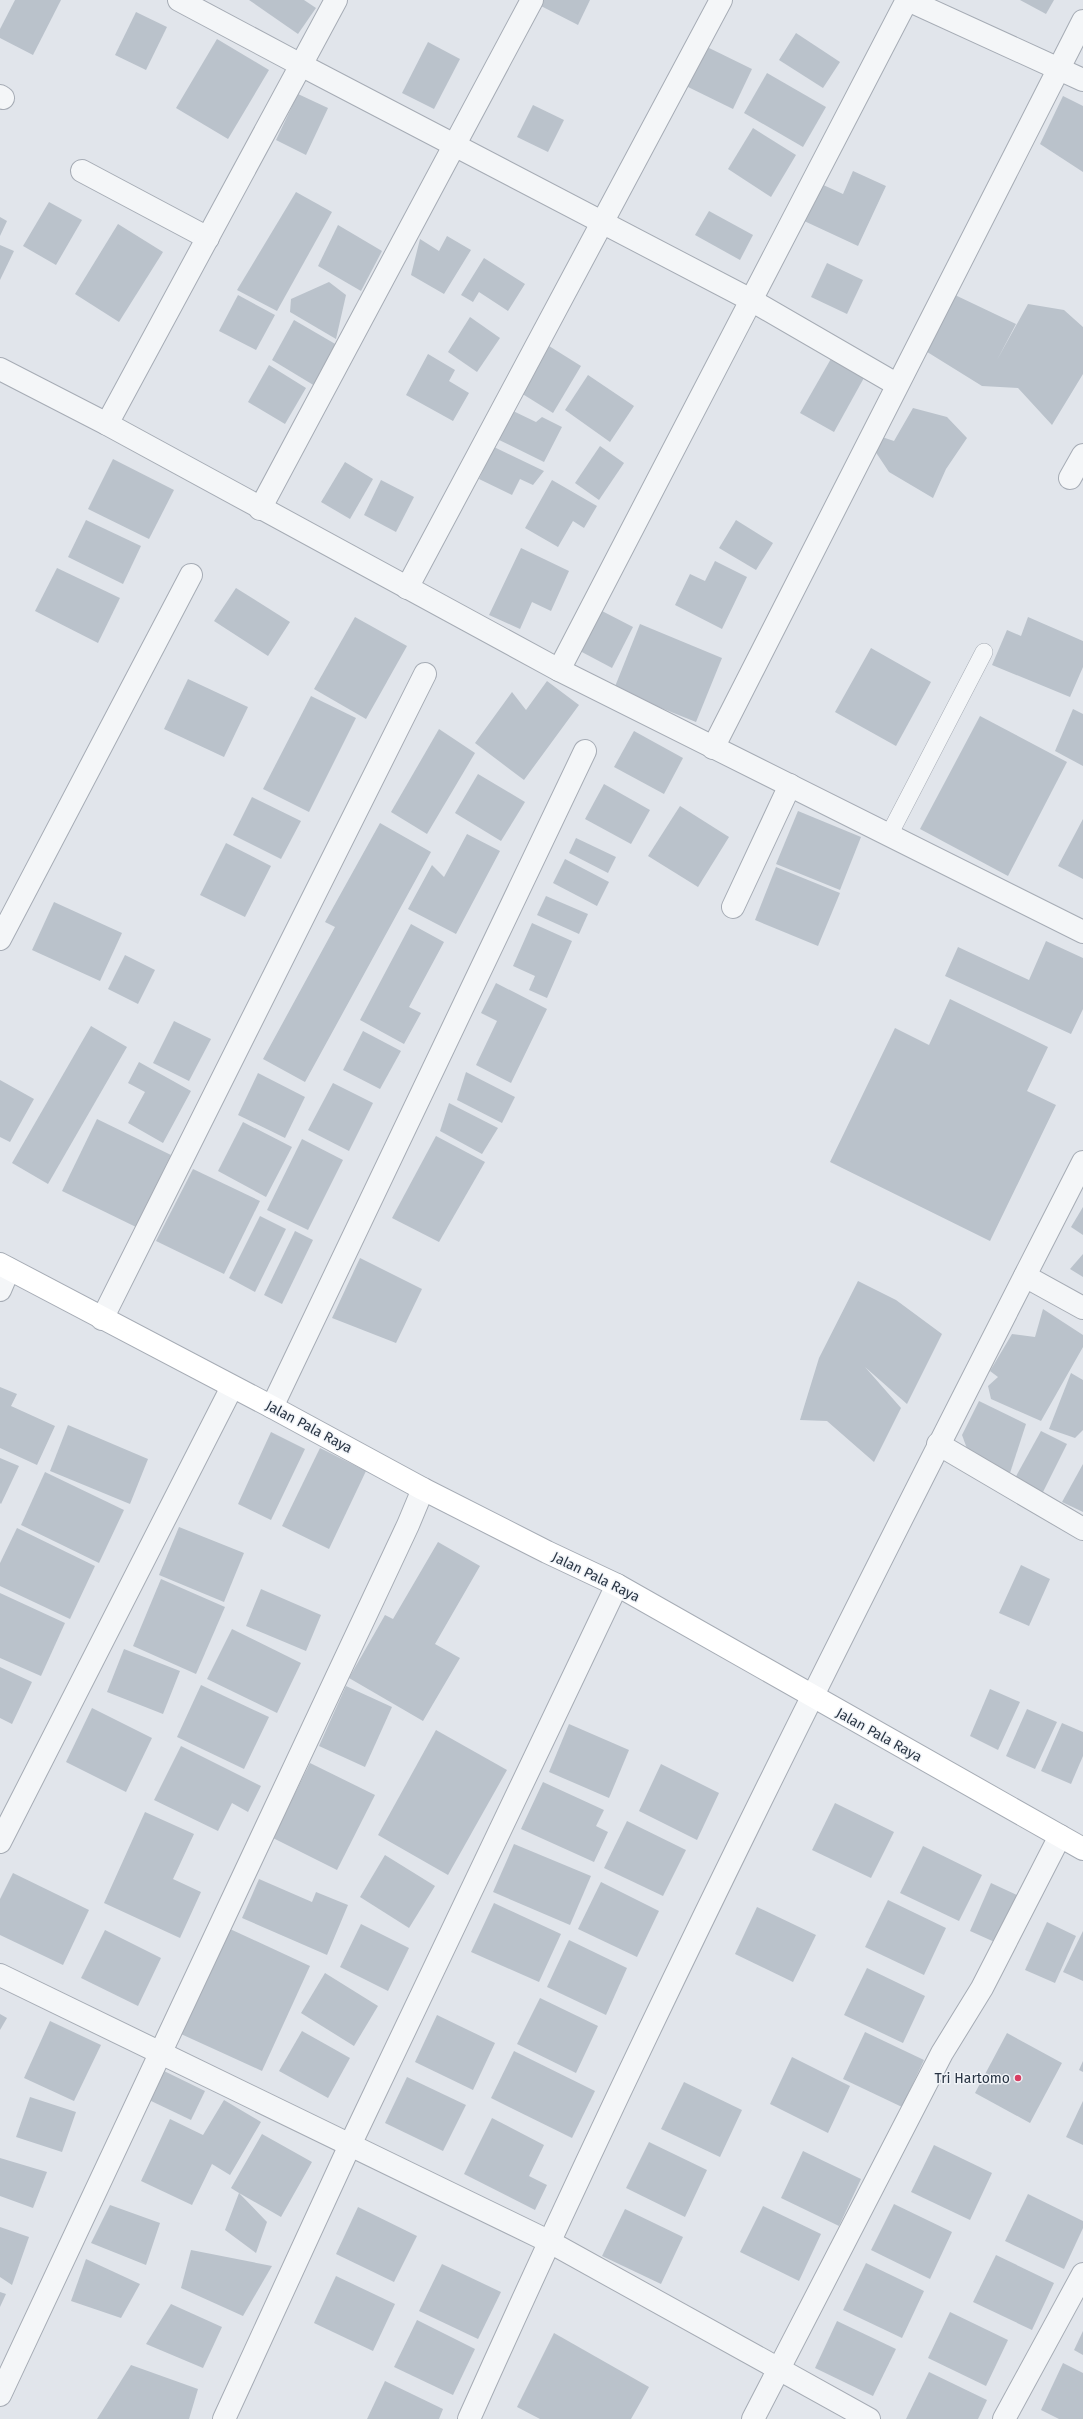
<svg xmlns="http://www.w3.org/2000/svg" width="1083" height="2419" font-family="'Fira Sans',sans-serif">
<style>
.building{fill:#bac2cb}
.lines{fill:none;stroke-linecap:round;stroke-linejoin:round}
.lane-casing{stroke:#a6acb5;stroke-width:18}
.street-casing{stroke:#a6acb5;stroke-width:24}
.secondary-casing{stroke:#a6acb5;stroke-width:24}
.lane{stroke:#f4f6f8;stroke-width:17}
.street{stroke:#f4f6f8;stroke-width:22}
.secondary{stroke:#fff;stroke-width:22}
.poi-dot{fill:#d83d62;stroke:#f1f4f8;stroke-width:1.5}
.labels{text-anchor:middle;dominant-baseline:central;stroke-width:3;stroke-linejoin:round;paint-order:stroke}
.street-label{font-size:14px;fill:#283443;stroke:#f1f4f8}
.poi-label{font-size:14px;fill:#283443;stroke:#f1f4f8;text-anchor:end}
</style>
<rect width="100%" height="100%" fill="#e1e5eb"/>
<!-- building -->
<g class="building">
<path d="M15,0H61L33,55L0,38V29Z"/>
<path d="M249,0H304L316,8L298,34Z"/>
<path d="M544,0H590L578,25L541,6Z"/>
<path d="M1020,0H1054L1046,14Z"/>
<path d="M136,12L167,27L146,70L115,55Z"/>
<path d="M796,33L840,62L823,88L779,60Z"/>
<path d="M217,39L269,70L228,139L176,108Z"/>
<path d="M428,42L460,59L434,109L402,93Z"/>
<path d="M705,46L752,69L733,109L686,86Z"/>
<path d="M767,73L826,107L803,147L744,113Z"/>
<path d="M298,94L328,108L306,155L276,140Z"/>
<path d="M1063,96L1083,106V172L1040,144Z"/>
<path d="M533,105L564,120L548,152L517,137Z"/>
<path d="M753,128L796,155L771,197L728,169Z"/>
<path d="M853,171L886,186L858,246L802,220L819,183L843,194Z"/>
<path d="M296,192L332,212L277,311L237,290Z"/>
<path d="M49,202L82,220L56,265L23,246Z"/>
<path d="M709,211L753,235L740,260L695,235Z"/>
<path d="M0,217L7,221L0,236Z"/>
<path d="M118,224L163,252L119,322L75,294Z"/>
<path d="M338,225L382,251L361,291L318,266Z"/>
<path d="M447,236L471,250L444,294L411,275L420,239L439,251Z"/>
<path d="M0,245L14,251L0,280Z"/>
<path d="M484,258L525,284L508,311L479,292L473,302L461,295Z"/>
<path d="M827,263L863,280L847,314L811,297Z"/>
<path d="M329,282L346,295L336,339L290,312L291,299Z"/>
<path d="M238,295L275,315L256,350L219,331Z"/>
<path d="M955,295L1016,324L997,360L1028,304L1064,310L1083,327V374L1052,425L1018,388L982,386L924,350Z"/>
<path d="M470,317L500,338L477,372L448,352Z"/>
<path d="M294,320L337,345L315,386L272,360Z"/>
<path d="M549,346L581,366L553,413L521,393Z"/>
<path d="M428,354L455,370L449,381L469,393L453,421L406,395Z"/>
<path d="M832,357L865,376L834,432L800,413Z"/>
<path d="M269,365L306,388L285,424L248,402Z"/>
<path d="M588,375L634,406L610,442L565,410Z"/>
<path d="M913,408L947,417L967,438L946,469L933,498L889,472L875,451L882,437L894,441Z"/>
<path d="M509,409L536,422L542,417L562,427L544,462L495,438Z"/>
<path d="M600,446L624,463L599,500L575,483Z"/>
<path d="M494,447L544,471L533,485L520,479L512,495L479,479Z"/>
<path d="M113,459L174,490L149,539L88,509Z"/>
<path d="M345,462L373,479L350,519L321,502Z"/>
<path d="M381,480L414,497L396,532L364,515Z"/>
<path d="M552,480L597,506L584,528L573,521L558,547L525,528Z"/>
<path d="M86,520L141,546L123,584L68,557Z"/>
<path d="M736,520L773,543L756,570L719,548Z"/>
<path d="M521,548L569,571L551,611L532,602L520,629L489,615Z"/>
<path d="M715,561L747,577L722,629L675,605L690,574L705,581Z"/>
<path d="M57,568L120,598L98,643L35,611Z"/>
<path d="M236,588L290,622L268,656L214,621Z"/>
<path d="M602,611L633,627L612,668L580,651Z"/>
<path d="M355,617L407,646L366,719L314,689Z"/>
<path d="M1028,617L1083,641V667L1070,697L992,665L1007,630L1021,636Z"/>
<path d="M640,624L722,658L696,722L614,689Z"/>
<path d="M871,648L931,682L896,746L835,712Z"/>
<path d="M188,679L248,707L224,757L164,729Z"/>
<path d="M547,681L579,705L524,780L475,743L512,692L526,710Z"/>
<path d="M311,696L356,718L309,812L263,789Z"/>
<path d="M1073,709L1083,714V766L1055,751Z"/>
<path d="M980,716L1067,762L1008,876L920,829Z"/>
<path d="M439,729L475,753L427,834L391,812Z"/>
<path d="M634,731L683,758L664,794L614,767Z"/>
<path d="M478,774L525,802L501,841L455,813Z"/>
<path d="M604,784L650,810L631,844L585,819Z"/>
<path d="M252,797L301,821L281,859L233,835Z"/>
<path d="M680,806L729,837L698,887L648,856Z"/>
<path d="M798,811L861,837L840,890L776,864Z"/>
<path d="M1083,819V879L1058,866Z"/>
<path d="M380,823L431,852L305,1082L263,1059L335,927L325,922Z"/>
<path d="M467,834L500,851L456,934L408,909L432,865L444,877Z"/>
<path d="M576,838L616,857L608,873L569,853Z"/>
<path d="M226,843L271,866L245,917L200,895Z"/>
<path d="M565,859L609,882L597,906L553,883Z"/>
<path d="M776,867L840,893L818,946L755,920Z"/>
<path d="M546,896L588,914L579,934L537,915Z"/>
<path d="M54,902L122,933L100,981L32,950Z"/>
<path d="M532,923L572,941L547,998L529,990L535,976L513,966Z"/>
<path d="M411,924L444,942L409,1007L421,1013L404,1044L360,1020Z"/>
<path d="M1046,941L1083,958V1009L1071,1034L945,976L958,947L1029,980Z"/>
<path d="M125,955L155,970L138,1004L108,989Z"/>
<path d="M496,983L547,1009L511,1083L476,1065L497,1021L481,1013Z"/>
<path d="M950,999L1048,1047L1027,1091L1056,1105L990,1241L830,1162L895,1028L929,1045Z"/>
<path d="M174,1021L211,1039L189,1081L153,1063Z"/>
<path d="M91,1026L127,1047L48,1184L12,1163Z"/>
<path d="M363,1031L401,1051L380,1089L343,1070Z"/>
<path d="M139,1062L191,1091L163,1143L128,1123L145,1092L128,1083Z"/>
<path d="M466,1072L515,1097L502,1123L457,1100Z"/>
<path d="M258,1073L305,1097L285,1138L238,1115Z"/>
<path d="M0,1080L34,1099L10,1142L0,1137Z"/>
<path d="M333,1083L373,1103L349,1151L308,1130Z"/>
<path d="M449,1103L498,1128L482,1154L440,1131Z"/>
<path d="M97,1119L171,1155L136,1227L62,1191Z"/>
<path d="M243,1122L292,1147L266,1197L218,1171Z"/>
<path d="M436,1136L485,1162L439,1242L392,1218Z"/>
<path d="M302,1139L343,1160L308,1230L267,1210Z"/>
<path d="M193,1169L260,1201L224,1274L156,1241Z"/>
<path d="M1083,1207V1235L1071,1227Z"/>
<path d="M260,1216L286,1229L255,1292L229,1278Z"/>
<path d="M295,1231L313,1240L282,1304L264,1295Z"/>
<path d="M1083,1254V1277L1070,1269Z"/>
<path d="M360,1258L422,1289L396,1343L332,1318Z"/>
<path d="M858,1281L896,1300L942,1334L907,1404L865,1367L901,1408L874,1462L827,1421L800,1420L819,1358Z"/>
<path d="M1043,1309L1083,1335V1347L1041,1421L991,1399L988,1386L998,1377L990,1371L1012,1334L1035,1337Z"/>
<path d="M1071,1373L1083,1380V1430L1075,1438L1049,1429Z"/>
<path d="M0,1387L17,1394L11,1406L55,1426L37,1465L0,1448Z"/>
<path d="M979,1401L1026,1424L1010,1473L969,1454L962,1435Z"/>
<path d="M68,1425L148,1459L130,1504L50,1471Z"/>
<path d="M1041,1431L1067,1444L1042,1494L1014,1480Z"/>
<path d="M271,1432L305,1449L271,1520L238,1504Z"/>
<path d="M320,1448L366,1471L329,1549L282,1526Z"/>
<path d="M0,1458L19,1466L1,1504L0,1503Z"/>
<path d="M1083,1464V1512L1062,1502Z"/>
<path d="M45,1472L124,1510L99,1563L21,1525Z"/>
<path d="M179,1527L244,1553L224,1602L159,1575Z"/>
<path d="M17,1528L95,1566L70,1619L0,1586V1563Z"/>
<path d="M438,1542L480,1566L435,1644L460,1658L423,1721L349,1678L385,1615L393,1619Z"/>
<path d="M1021,1565L1050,1579L1029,1626L999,1613Z"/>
<path d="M161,1579L225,1607L196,1674L133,1646Z"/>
<path d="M261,1589L321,1615L306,1651L246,1626Z"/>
<path d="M0,1593L65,1623L41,1676L0,1658Z"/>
<path d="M232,1629L301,1663L277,1713L207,1679Z"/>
<path d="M124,1649L180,1671L163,1714L107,1692Z"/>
<path d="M0,1667L32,1682L12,1724L0,1718Z"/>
<path d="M201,1685L269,1717L244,1769L177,1737Z"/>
<path d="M346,1686L392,1707L365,1767L319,1746Z"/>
<path d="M990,1689L1020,1702L998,1750L970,1736Z"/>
<path d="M92,1708L152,1738L126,1792L66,1762Z"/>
<path d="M1027,1709L1057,1722L1035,1769L1006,1756Z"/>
<path d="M1062,1723L1083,1732V1756L1071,1784L1041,1771Z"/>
<path d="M569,1724L629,1750L609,1798L549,1772Z"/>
<path d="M436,1730L507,1770L448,1875L378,1835Z"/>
<path d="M181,1746L261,1786L248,1812L232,1803L218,1831L154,1800Z"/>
<path d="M310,1763L375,1795L337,1870L273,1838Z"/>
<path d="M661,1764L719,1793L697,1840L639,1811Z"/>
<path d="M543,1782L604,1810L596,1826L608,1832L594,1862L521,1829Z"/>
<path d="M835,1803L894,1832L871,1878L812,1850Z"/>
<path d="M145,1812L194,1834L173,1879L201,1892L180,1938L104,1903Z"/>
<path d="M627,1821L686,1850L663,1896L604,1868Z"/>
<path d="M514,1844L591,1876L570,1925L493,1892Z"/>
<path d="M923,1846L982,1875L959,1921L900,1893Z"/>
<path d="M385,1855L435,1886L409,1928L360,1897Z"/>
<path d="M13,1873L89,1910L63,1965L0,1935V1899Z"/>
<path d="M259,1879L312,1902L316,1892L348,1905L327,1955L242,1918Z"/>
<path d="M601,1882L659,1911L637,1957L578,1929Z"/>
<path d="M991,1883L1021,1897L999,1944L970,1931Z"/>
<path d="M888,1900L946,1928L924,1975L865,1947Z"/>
<path d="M494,1903L561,1934L539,1982L471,1952Z"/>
<path d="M757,1907L816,1935L793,1982L735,1954Z"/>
<path d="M1047,1922L1076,1936L1055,1983L1025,1970Z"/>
<path d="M361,1924L409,1948L388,1991L340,1967Z"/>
<path d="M230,1929L310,1966L262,2071L181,2034Z"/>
<path d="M105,1930L161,1958L138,2006L81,1978Z"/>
<path d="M1083,1931V1981L1063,1972Z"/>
<path d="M569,1940L627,1968L606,2015L547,1987Z"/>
<path d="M867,1968L925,1996L903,2043L844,2015Z"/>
<path d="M325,1973L378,2006L354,2046L301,2013Z"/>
<path d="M540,1998L598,2026L576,2073L517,2044Z"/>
<path d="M0,2014L7,2018L0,2030Z"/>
<path d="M437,2015L495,2043L473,2090L415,2062Z"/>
<path d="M50,2021L101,2045L74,2101L24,2078Z"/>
<path d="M302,2031L350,2058L328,2098L279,2071Z"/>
<path d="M865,2032L924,2060L902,2107L843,2079Z"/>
<path d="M1007,2033L1062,2063L1030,2123L975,2093Z"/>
<path d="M514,2051L595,2091L572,2138L491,2098Z"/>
<path d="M792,2057L850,2086L828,2133L770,2104Z"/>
<path d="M1083,2061V2072L1079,2070Z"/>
<path d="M164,2071L205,2091L191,2120L149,2100Z"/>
<path d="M407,2077L466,2105L443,2151L385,2123Z"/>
<path d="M684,2082L742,2110L720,2157L661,2129Z"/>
<path d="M30,2097L76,2112L62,2152L16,2137Z"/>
<path d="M224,2100L261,2122L230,2175L212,2164L192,2205L141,2181L170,2119L203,2135Z"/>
<path d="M1083,2101V2145L1066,2137Z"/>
<path d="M492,2118L544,2145L529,2176L547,2185L535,2210L464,2174Z"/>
<path d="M262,2134L312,2162L281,2217L239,2193L267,2222L256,2253L225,2230L239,2193L231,2188Z"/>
<path d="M649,2142L707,2170L685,2217L626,2188Z"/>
<path d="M934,2145L992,2173L970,2220L911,2192Z"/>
<path d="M803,2151L861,2179L839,2226L781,2198Z"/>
<path d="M0,2158L47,2172L33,2208L0,2196Z"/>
<path d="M1028,2194L1083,2221V2228L1064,2269L1005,2241Z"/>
<path d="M894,2204L952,2232L930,2279L871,2250Z"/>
<path d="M110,2205L160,2223L146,2265L91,2243Z"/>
<path d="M763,2206L821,2234L799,2281L740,2252Z"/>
<path d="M358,2207L417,2236L394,2282L336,2254Z"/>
<path d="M625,2209L683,2237L661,2284L602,2256Z"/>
<path d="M0,2227L29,2237L12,2285L0,2277Z"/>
<path d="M191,2250L272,2266L243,2316L181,2288Z"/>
<path d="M996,2255L1054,2283L1032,2330L973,2302Z"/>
<path d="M86,2259L140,2284L121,2318L71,2301Z"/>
<path d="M866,2263L924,2291L902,2338L843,2310Z"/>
<path d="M442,2264L501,2292L478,2339L419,2311Z"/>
<path d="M336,2276L395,2304L373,2351L314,2323Z"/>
<path d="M0,2292L6,2294L0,2307Z"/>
<path d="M171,2304L222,2327L203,2368L146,2344Z"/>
<path d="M950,2312L1008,2340L986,2386L928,2358Z"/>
<path d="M417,2320L475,2349L453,2395L394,2367Z"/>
<path d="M837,2321L896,2349L873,2396L815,2368Z"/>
<path d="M1083,2331V2355L1074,2350Z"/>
<path d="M554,2333L649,2387L631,2419H540L517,2407Z"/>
<path d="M1063,2363L1083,2373V2419H1059L1041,2410Z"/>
<path d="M131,2365L198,2389L189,2419H97Z"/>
<path d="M929,2372L987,2400L978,2419H906Z"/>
<path d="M385,2381L443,2409L439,2419H367Z"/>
</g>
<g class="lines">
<defs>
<path id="lane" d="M889,835L984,652"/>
<g id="street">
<path d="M336,0L301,65L751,300L896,384"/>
<path d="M908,0L1083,80"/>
<path d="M0,96L3,98"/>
<path d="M82,171L208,238"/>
<path d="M0,369L107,424L559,670L1083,932"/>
<path d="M107,424L301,65L179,0"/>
<path d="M1070,478L1083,455"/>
<path d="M260,509L532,0"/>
<path d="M407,588L721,0"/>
<path d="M559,670L907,0"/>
<path d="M713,748L1083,21"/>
<path d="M733,907L790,785"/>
<path d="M0,939L191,575"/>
<path d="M1025,1276L1083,1308"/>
<path d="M0,1290L9,1269"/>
<path d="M102,1319L425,674"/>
<path d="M272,1407L585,751"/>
<path d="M938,1444L1083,1529"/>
<path d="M0,1842L232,1387"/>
<path d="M0,1975L548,2241L869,2419"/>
<path d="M0,2395L408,1525L423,1489"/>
<path d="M224,2419L350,2145L617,1585"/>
<path d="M469,2419C659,1993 871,1577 1083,1162"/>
<path d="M753,2419L942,2053L982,1988L1060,1836"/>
<path d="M1004,2419L1083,2274"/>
</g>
<path id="secondary" d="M0,1264L272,1407L423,1489L547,1552L617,1585L1083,1849"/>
</defs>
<!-- lane casing -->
<use href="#lane" class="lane-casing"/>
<!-- street casing -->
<use href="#street" class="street-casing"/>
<!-- secondary casing -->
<use href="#secondary" class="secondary-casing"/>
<!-- lane -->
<use href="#lane" class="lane"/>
<!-- street -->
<use href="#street" class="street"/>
<!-- secondary -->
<use href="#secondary" class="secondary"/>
</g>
<!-- markers -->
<circle class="poi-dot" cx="1018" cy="2078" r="4"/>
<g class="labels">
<!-- street labels -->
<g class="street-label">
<text transform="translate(309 1427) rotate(28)">Jalan Pala Raya</text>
<text transform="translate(596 1577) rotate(26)">Jalan Pala Raya</text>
<text transform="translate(879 1735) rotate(29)">Jalan Pala Raya</text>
</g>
<!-- poi labels -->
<g class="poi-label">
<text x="1010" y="2078">Tri Hartomo</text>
</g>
</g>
</svg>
